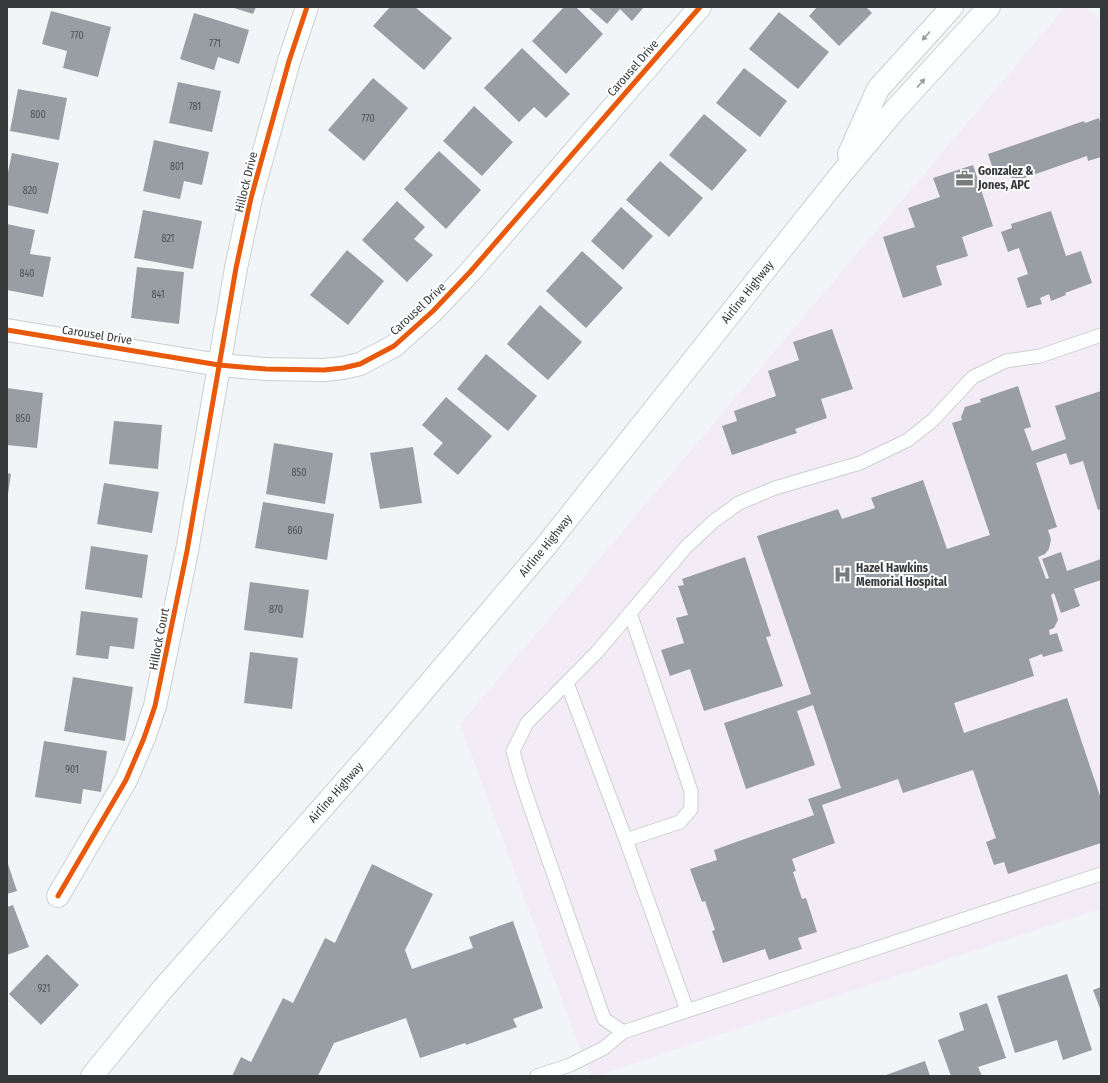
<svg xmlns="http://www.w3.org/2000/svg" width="1108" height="1083" font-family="'Fira Sans Condensed',sans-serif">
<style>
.medical{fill:#f3ecf7}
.building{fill:#989ea3}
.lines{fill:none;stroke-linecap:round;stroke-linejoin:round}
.lane-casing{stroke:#ccced0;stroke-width:15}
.street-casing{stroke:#ccced0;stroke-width:24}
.primary-casing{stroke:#ccced0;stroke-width:24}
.lane{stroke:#fdfefe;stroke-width:13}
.street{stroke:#fdfefe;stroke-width:22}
.primary{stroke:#fdfefe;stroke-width:22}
.cycleway-casing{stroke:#fff;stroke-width:8}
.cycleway{stroke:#e8590c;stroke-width:5}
.oneway{fill:#9a9b9c}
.labels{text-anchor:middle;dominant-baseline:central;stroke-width:4;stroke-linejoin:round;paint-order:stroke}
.number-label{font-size:10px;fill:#4e5254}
.street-label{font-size:12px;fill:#36383a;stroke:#fff}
.poi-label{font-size:12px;font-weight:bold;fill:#36383a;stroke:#fff;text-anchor:start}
</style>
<rect width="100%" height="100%" fill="#f2f5f8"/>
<!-- medical -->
<path class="medical" d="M1065,7H1086L1101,20V909L596,1076H590L460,724Z"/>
<!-- building -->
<g class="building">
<path d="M231,7H256L253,14Z"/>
<path d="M390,7H415L452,38L424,70L373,26Z"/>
<path d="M564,7H576L603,34L566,74L532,41Z"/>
<path d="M588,7H644L632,21L620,9L607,24Z"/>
<path d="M817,7H866L872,13L839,46L809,16Z"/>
<path d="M51,11L111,27L98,77L63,68L67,51L42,44Z"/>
<path d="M779,12L829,52L798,89L749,49Z"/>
<path d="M194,13L249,30L239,64L218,57L214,70L180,59Z"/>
<path d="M522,48L570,94L546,118L534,107L519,122L484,88Z"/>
<path d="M744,68L787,101L760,137L716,103Z"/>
<path d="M373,78L408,108L364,161L328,130Z"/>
<path d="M178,82L221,91L212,132L169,123Z"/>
<path d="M18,89L67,98L59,140L10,131Z"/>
<path d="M474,106L513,142L482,176L443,141Z"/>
<path d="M704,114L747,150L712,191L669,155Z"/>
<path d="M1099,118L1101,125V157L1088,161L1087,156L1013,182L1009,171L995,175L988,154L1084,121L1085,123Z"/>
<path d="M154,140L209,152L202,185L184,181L180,199L143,191Z"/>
<path d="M439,151L481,190L446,229L404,189Z"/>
<path d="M12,153L59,163L48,214L7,205V177Z"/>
<path d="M660,161L703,198L669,237L626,200Z"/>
<path d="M973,165L993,226L962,237L968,256L936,266L942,285L903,298L883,237L915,227L908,208L940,197L933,178Z"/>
<path d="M397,201L425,227L414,239L433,255L407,282L362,240Z"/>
<path d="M621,207L653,236L623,270L591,241Z"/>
<path d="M143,210L202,221L193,269L134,258Z"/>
<path d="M1051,211L1066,256L1081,251L1092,283L1065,293L1066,295L1051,301L1049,294L1040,298L1042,304L1027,308L1017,278L1028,274L1019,248L1008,252L1001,232L1012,228L1011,224Z"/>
<path d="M7,224L35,230L30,254L51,257L43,297L7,290Z"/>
<path d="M347,250L384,281L348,325L310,295Z"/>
<path d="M582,251L623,288L586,328L546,291Z"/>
<path d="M137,267L184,272L179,324L131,318Z"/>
<path d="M540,305L582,342L548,380L507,344Z"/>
<path d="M832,329L853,389L821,399L827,418L795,429L797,433L732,455L722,426L737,421L734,411L776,396L768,371L799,360L793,342Z"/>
<path d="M486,354L537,396L508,431L457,389Z"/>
<path d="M1018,386L1031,427L1024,429L1032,451L1066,439L1055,406L1101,391V509L1098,510L1083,461L1070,465L1066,453L1036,463L1057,527L1048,530L1051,539L1049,549L1045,554L1038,557L1046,579L1049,578L1042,559L1061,552L1067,571L1101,559V580L1074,589L1080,606L1061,613L1054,593L1051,595L1058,620L1054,628L1049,630L1050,635L1057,633L1063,651L1043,657L1042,654L1029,659L1034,676L954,703L964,733L1067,698L1101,799V843L1008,874L1004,862L994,865L986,842L996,838L973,770L903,793L898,779L822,805L835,843L792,859L796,871L793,872L802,899L806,898L817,932L798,938L802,949L769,960L765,949L723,963L712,931L715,930L705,901L702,902L690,869L717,860L714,850L739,841L743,852L739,841L814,815L808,799L841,788L813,705L797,711L815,765L746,789L724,723L811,694L757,536L838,509L842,519L875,508L871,498L923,480L947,549L990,535L952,423L962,420L961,417L965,407L981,402L980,399Z"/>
<path d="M7,388L43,393L37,448L7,445Z"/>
<path d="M446,397L492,436L458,475L433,454L443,443L422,425Z"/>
<path d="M114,421L162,425L158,469L109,464Z"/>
<path d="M274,443L333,453L325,504L266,494Z"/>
<path d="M413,447L422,503L380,509L370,453Z"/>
<path d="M7,473L11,474L8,494H7Z"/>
<path d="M104,483L159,492L152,533L97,524Z"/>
<path d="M263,502L334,514L327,560L255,548Z"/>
<path d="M91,546L148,555L142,598L85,589Z"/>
<path d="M745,557L771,636L766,637L783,686L704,711L690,669L670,676L661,650L684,643L676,618L688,615L678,586L684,585L682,579Z"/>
<path d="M250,582L309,590L303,638L244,630Z"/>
<path d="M81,611L138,618L134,649L110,646L108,659L76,655Z"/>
<path d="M250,652L298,658L292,709L244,703Z"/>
<path d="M73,677L133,687L125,741L64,731Z"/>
<path d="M44,741L107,751L101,792L83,789L81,804L35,797Z"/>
<path d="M7,861L17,891L7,894Z"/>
<path d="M372,864L433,894L405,950L412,969L473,948L469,937L513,921L543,1008L513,1019L517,1027L466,1045L465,1043L420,1058L406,1018L334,1043L318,1076H232L241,1057L251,1062L283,998L293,1003L325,938L335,943Z"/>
<path d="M13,905L29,947L7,955V907Z"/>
<path d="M47,954L79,985L41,1025L9,994Z"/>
<path d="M1067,974L1092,1050L1063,1060L1057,1040L1015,1053L997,996Z"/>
<path d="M1101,987V1011L1093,990Z"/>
<path d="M987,1003L1006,1058L978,1067L982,1076H951L938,1040L964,1030L959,1013Z"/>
<path d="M925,1061L930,1076H883Z"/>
</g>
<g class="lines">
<defs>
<g id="lane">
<path d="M630,613L691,791V809L680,822L626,840L687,1010"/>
<path d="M567,683L626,840"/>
<path d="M623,1032L604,1019L522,783L513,751L527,723L597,652L686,547L714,521L739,503L775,488L860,463L908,440L933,420L973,377L1006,361L1040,356L1101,335"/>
<path d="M537,1076L570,1065L604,1048L623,1032L1101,874"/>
</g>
<g id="street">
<path d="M7,330L219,365L266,369L324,370L343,368L360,364L394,346L433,311L470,272L700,7"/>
<path d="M58,896L126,780L144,738L155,706L187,551L236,268L251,198L289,61L307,7"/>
</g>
<g id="primary">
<path d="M849,154L878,89L952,7"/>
<path id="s1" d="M92,1076L161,991L374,749L545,547L838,178L894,111L989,7"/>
</g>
</defs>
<!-- lane casing -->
<use href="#lane" class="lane-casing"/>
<!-- street casing -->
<use href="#street" class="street-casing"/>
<!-- primary casing -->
<use href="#primary" class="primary-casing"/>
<!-- lane -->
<use href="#lane" class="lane"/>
<!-- street -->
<use href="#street" class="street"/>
<!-- primary -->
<use href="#primary" class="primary"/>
<defs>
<g id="cycleway">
<path d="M7,330L219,365L266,369L324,370L343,368L360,364L394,346L433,311L470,272L700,7"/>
<path d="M58,896L126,780L144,738L155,706L187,551L236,268L251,198L289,61L307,7"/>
</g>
</defs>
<!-- cycleway casing -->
<use href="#cycleway" class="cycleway-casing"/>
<!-- cycleway -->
<use href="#cycleway" class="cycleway"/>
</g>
<!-- one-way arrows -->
<defs><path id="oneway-solid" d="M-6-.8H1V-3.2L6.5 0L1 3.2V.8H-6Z"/></defs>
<g class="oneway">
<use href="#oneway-solid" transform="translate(926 36) rotate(132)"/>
<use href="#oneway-solid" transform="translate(921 83) rotate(-48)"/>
</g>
<!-- icons -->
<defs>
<symbol id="office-bare" viewBox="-9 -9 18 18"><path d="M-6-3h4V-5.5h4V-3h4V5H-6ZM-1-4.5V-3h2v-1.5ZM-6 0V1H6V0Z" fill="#787a7c" stroke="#fff" stroke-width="2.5" paint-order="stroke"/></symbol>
<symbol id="hospital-bare" viewBox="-9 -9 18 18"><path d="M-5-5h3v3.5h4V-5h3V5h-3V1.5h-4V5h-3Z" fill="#787a7c" stroke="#fff" stroke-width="2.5" paint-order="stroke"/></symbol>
</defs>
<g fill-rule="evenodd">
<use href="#office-bare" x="952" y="166" width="25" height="25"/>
<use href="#hospital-bare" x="830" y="562" width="25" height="25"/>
</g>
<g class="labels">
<!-- number labels -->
<g class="number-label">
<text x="77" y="36">770</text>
<text x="215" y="44">771</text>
<text x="195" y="107">781</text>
<text x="38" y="115">800</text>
<text x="368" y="119">770</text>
<text x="177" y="167">801</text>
<text x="30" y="191">820</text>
<text x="168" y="239">821</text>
<text x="27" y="274">840</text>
<text x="158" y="295">841</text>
<text x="23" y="419">850</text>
<text x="299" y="473">850</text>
<text x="295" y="531">860</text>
<text x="276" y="610">870</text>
<text x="72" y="770">901</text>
<text x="44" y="989">921</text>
</g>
<!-- street labels -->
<g class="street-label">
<text transform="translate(633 68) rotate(-49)">Carousel Drive</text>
<text transform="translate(246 182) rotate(-76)">Hillock Drive</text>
<text stroke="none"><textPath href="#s1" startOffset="1022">Airline Highway</textPath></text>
<text transform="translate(418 309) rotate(-43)">Carousel Drive</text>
<text transform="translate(97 335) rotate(9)">Carousel Drive</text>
<text stroke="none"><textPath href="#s1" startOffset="698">Airline Highway</textPath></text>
<text transform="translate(159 639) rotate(-79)">Hillock Court</text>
<text stroke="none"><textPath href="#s1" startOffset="374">Airline Highway</textPath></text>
</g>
<!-- poi labels -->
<g class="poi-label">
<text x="978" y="171">Gonzalez &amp;<tspan x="978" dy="14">Jones, APC</tspan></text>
<text x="856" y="568">Hazel Hawkins<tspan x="856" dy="14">Memorial Hospital</tspan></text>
</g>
</g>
<!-- border -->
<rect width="1108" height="1083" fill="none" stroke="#36383a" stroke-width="16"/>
</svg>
